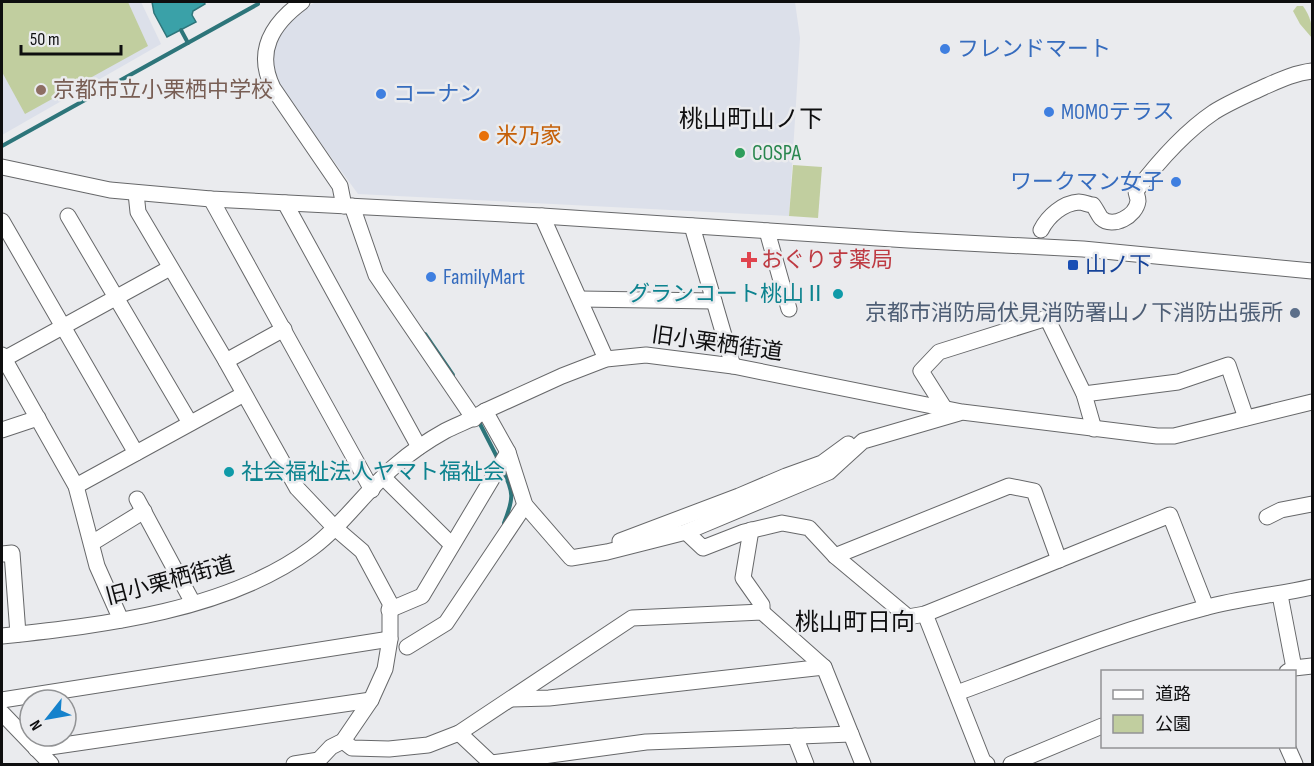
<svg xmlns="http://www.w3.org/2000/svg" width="1314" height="766" font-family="'Sofia Sans Condensed','Noto Sans JP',sans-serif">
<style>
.built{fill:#dce0ea}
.green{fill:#c1ce9f}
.water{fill:#3aa1a8;stroke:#2d757a;stroke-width:1.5}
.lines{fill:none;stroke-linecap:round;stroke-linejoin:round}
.stream{stroke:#2d757a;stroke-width:4}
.minor-casing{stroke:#67686a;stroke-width:17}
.minor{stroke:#fff;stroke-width:15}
.shop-dot{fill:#3f7fe0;stroke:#eaebee;stroke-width:2}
.education-dot{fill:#8d6e63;stroke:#eaebee;stroke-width:2}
.food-dot{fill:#e8710a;stroke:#eaebee;stroke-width:2}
.leisure-dot{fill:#2e9e5b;stroke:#eaebee;stroke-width:2}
.health-dot{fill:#e0444e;stroke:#eaebee;stroke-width:2}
.transit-dot{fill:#1a4fb4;stroke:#eaebee;stroke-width:2}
.culture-dot{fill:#0f9aa8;stroke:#eaebee;stroke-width:2}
.service-dot{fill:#5c6f8a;stroke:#eaebee;stroke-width:2}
.labels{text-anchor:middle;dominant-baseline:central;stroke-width:5;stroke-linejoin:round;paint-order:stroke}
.shop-label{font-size:22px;fill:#366cbe;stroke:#eaebee;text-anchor:start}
.education-label{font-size:22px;fill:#785e54;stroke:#eaebee;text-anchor:start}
.food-label{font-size:22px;fill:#c56008;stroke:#eaebee;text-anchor:start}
.leisure-label{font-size:22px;fill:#27864d;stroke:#eaebee;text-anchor:start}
.health-label{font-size:22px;fill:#be3a42;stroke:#eaebee;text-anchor:start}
.transit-label{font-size:22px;fill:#164399;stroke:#eaebee;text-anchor:start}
.culture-label{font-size:22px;fill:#0d838f;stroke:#eaebee;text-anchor:end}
.service-label{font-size:22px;fill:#4e5e75;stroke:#eaebee;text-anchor:end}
.street-label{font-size:22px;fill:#0e0e0f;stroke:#eaebee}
.neighbourhood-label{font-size:24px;fill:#0e0e0f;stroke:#eaebee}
</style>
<rect width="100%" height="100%" fill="#eaebee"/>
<!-- built -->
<g class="built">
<path d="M2,2H141L161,44L2,135Z"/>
<path d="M316,2H795L800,38L789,216L358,194L277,83L271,70V48L287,17Z"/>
</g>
<!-- green -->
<g class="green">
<path d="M2,2H128L148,46L25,114L2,72Z"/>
<path d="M1297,6H1303C1310,16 1313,26 1312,38L1300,24L1293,11Z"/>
<path d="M793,165L822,167L818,218L789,216Z"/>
</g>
<!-- water -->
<path class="water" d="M152,2H204L205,4L193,11L192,15L196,22L167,37L154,13Z"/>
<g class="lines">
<!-- stream -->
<g class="stream">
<path d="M181,30L188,43"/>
<path d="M2,146L258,4"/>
<path d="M425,334L453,375"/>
<path d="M478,420L498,459"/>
<path d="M502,468C514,493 514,498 504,523"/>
</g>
<defs>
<g id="minor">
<path d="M302,2C272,24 255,52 273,88L340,186L344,206"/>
<path d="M2,167L110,190L211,199L542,216L908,240L1083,249L1312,271"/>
<path d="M136,193L138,212L226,361L297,488L334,527L362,551L390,603V639L385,669L371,700L343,741L331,747L315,764"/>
<path d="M211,199L372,490"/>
<path d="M285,203L419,447"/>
<path d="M352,206L376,275L474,419"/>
<path d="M68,216L190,423"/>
<path d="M542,216L606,359"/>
<path d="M2,221L136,453"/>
<path d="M692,226L733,366"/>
<path d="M1041,230C1048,216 1063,203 1079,202C1083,202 1089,205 1093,205C1096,209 1098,214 1101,218C1113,229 1136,216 1138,201C1138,197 1136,194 1136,191C1158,162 1183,133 1214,112C1230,102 1247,95 1264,87C1280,80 1295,73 1312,71"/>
<path d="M767,231L789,309"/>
<path d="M580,299L714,301"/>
<path d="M2,355L76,486L97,566L121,620"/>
<path d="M4,359L170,268"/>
<path d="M226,361L284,329"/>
<path d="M1084,394L1178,382L1228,365L1246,418"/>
<path d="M945,409L921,371L939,352L1047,318L1084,394L1094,429"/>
<path d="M485,411L508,452L525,505L571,558L607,552L686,532L829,472L863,441L959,413"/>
<path d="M2,430L38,418"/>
<path d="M384,478L452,545"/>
<path d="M76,486L244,394"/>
<path d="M137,499L193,603"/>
<path d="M1267,517L1281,510L1312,504"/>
<path d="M751,530L743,578L762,605V612"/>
<path d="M686,532L703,548L744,532L782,523L809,528L835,556L908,617L925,614L1170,515L1206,607"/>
<path d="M620,541L739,496L786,476L822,463L848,444"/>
<path d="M92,543L144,511"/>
<path d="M2,554L12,553L18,634"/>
<path d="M835,556L1009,486L1034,491L1059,560"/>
<path d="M1280,595L1294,668"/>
<path d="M389,610L422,596L508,452"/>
<path d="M925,614L983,761L987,764"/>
<path d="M2,636C104,625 228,611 312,548C344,524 366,490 396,465C411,452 427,441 445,431C458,424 472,420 485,411L562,376L606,359L646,355L733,366L962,412L1157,436H1174L1312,402"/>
<path d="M407,647L446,623L525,505"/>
<path d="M1287,672L1294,668L1312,666"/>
<path d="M957,693C1038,663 1120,630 1204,608C1240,598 1277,595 1312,587"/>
<path d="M511,699L549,698L824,667"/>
<path d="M2,700L390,639"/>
<path d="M2,713L51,764"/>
<path d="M459,733L492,764"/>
<path d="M795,736L806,764"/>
<path d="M343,741L352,748L389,749L428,745L459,733L632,618L762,612L824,667L863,764"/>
<path d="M1287,746L1295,764"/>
<path d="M36,749L371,700"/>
<path d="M492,763L646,742L851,734"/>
<path d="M294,764L319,760"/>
<path d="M1011,764L1102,726"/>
</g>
</defs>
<!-- minor casing -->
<use href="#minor" class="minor-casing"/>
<!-- minor -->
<use href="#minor" class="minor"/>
</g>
<!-- markers -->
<g class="shop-dot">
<circle cx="945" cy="49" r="6"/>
<circle cx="381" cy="94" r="6"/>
<circle cx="1049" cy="112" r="6"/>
<circle cx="1176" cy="182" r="6"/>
<circle cx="431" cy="277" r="6"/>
</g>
<circle class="education-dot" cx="41" cy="90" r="6"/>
<circle class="food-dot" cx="484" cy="136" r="6"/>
<circle class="leisure-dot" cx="740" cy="153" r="6"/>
<path class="health-dot" d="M746 251h6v6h6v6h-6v6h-6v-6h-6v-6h6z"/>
<rect class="transit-dot" x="1067" y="259" width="12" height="12" rx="3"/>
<g class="culture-dot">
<circle cx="838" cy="294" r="6"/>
<circle cx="229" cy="472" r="6"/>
</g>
<circle class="service-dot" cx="1295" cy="313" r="6"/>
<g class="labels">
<!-- shop labels -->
<g class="shop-label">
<text x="957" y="49">フレンドマート</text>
<text x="393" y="94">コーナン</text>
<text x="1061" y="112">MOMOテラス</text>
<text x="1164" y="182" text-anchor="end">ワークマン女子</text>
<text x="443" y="277">FamilyMart</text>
</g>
<!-- education labels -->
<g class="education-label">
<text x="53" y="90">京都市立小栗栖中学校</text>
</g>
<!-- food labels -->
<g class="food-label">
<text x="496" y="136">米乃家</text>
</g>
<!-- leisure labels -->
<g class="leisure-label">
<text x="752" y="153">COSPA</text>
</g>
<!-- health labels -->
<g class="health-label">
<text x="761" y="260">おぐりす薬局</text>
</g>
<!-- transit labels -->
<g class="transit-label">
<text x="1085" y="265">山ノ下</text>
</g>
<!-- culture labels -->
<g class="culture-label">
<text x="826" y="294">グランコート桃山Ⅱ</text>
<text x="241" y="472" text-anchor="start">社会福祉法人ヤマト福祉会</text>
</g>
<!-- service labels -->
<g class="service-label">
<text x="1283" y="313">京都市消防局伏見消防署山ノ下消防出張所</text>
</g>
<!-- street labels -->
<g class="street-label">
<text transform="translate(717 344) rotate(8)">旧小栗栖街道</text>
<text transform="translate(170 581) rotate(-15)">旧小栗栖街道</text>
</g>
<!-- neighbourhood labels -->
<g class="neighbourhood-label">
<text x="751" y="119">桃山町山ノ下</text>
<text x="855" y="622">桃山町日向</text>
</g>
</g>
<!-- border -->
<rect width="1314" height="766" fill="none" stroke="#0e0e0f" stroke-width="6"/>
<!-- legend -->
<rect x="1101" y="670" width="195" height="78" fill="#eaebee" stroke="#929395" stroke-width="1.5"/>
<rect x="1113" y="690" width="30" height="9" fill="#ffffff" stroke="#929395" stroke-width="1.5"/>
<text x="1155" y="700" font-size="18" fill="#0e0e0f">道路</text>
<rect x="1113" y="715" width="30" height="18" fill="#c1ce9f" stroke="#929395" stroke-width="1.5"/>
<text x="1155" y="730" font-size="18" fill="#0e0e0f">公園</text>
<!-- north arrow -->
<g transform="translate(48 718) rotate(239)"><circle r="28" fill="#eaebee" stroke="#929395" stroke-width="1.5"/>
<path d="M0-4.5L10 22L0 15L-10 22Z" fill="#1582cc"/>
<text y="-9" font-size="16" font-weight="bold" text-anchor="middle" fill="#0e0e0f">N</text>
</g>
<!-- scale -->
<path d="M21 45v9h100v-9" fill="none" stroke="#0e0e0f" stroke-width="3"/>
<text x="30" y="45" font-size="18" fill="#0e0e0f" stroke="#eaebee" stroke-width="4.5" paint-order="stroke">50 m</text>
</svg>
